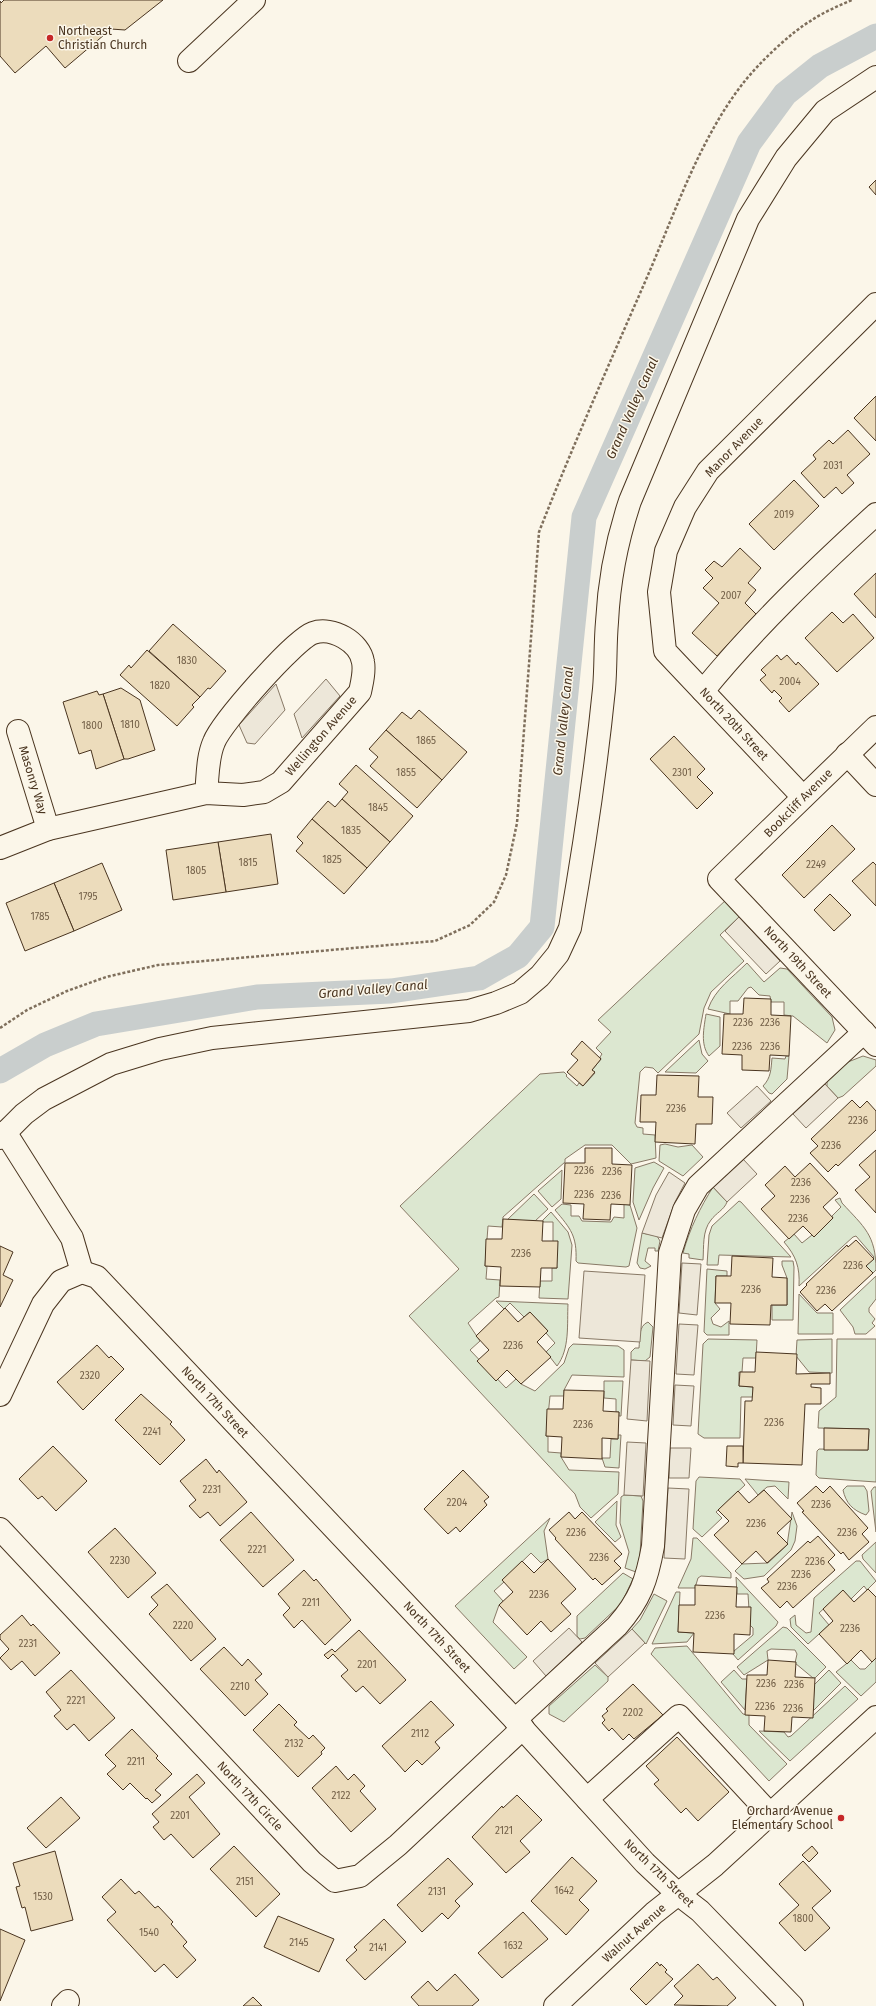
<svg xmlns="http://www.w3.org/2000/svg" width="876" height="2006" font-family="'Fira Sans',sans-serif">
<style>
.green{fill:#dce7d0;stroke:#887966}
.parking{fill:#ede7d9;stroke:#887966}
.lines{fill:none;stroke-linecap:round;stroke-linejoin:round}
.canal{stroke:#c9cecd;stroke-width:25}
.building{fill:#ecdcbc;stroke:#4a3520}
.minor-casing{stroke:#4a3520;stroke-width:24}
.path{stroke:#7f6f5c;stroke-width:2.5;stroke-dasharray:3 2;stroke-linecap:butt}
.minor{stroke:#fbf6e9;stroke-width:22}
.poi-dot{fill:#c62828;stroke:#fbf6e9;stroke-width:1.5}
.labels{text-anchor:middle;dominant-baseline:central;stroke-width:3;stroke-linejoin:round;paint-order:stroke}
.number-label{font-size:10px;fill:#725f47}
.poi-label{font-size:12px;fill:#4a3520;stroke:#fbf6e9;text-anchor:start}
.street-label{font-size:12px;fill:#4a3520;stroke:#fbf6e9}
.water-label{font-size:13px;font-style:italic;fill:#4a3520;stroke:#fbf6e9}
</style>
<rect width="100%" height="100%" fill="#fbf6e9"/>
<!-- green -->
<g class="green">
<path d="M727,899L741,915L720,935L744,961L711,992L704,1008L699,1034L658,1073L653,1068L645,1067L640,1072L635,1123L637,1127L643,1128V1134L655,1135L656,1158L631,1164L612,1145H585L565,1159V1162L503,1217L502,1227L488,1226L485,1266H487L486,1279L500,1280L499,1297L496,1298L468,1323L480,1341L470,1350L506,1388L516,1379L521,1384L535,1391L564,1363L569,1348L573,1344L618,1346L624,1350V1377L572,1375L564,1390V1396H550L546,1436H548V1452L561,1453V1457L569,1470L619,1472L618,1494L591,1518L580,1507L575,1494L409,1316L459,1269L400,1206L540,1074L564,1072L567,1075L566,1076L577,1086L579,1083L583,1086L595,1073L592,1070L601,1059L600,1057L602,1054L596,1048L611,1032L598,1020Z"/>
<path d="M747,963L764,982L780,968L787,969L832,1017L835,1030L827,1043L793,1016L784,1015V1002H771L770,996L759,995L751,987L748,988L738,1001H730V1014L708,1009C715,989 732,978 747,963Z"/>
<path d="M706,1014L720,1017V1046L709,1056C700,1044 704,1028 706,1014Z"/>
<path d="M699,1040L702,1054L708,1061L696,1073L665,1072Z"/>
<path d="M786,1056H789L787,1079L772,1094L769,1093L763,1086C771,1078 771,1069 772,1058L785,1059Z"/>
<path d="M863,1056L876,1060V1066L843,1096L838,1098L827,1086V1082L848,1062Z"/>
<path d="M665,1144L678,1147L692,1145L703,1157L683,1176L659,1161L660,1145Z"/>
<path d="M654,1162L664,1168L653,1188L639,1220L633,1202L635,1168Z"/>
<path d="M562,1170L561,1199L552,1207L538,1191Z"/>
<path d="M713,1187L727,1202C724,1210 716,1213 711,1220C702,1231 704,1247 703,1260L689,1258V1254L683,1253C690,1228 700,1208 713,1187Z"/>
<path d="M534,1194L548,1209L535,1221L507,1220Z"/>
<path d="M840,1198L842,1203C864,1227 876,1235 876,1270L873,1273L866,1266L874,1257L856,1236L853,1237L799,1286C800,1267 796,1256 784,1242L794,1234L802,1243L812,1235L814,1237L833,1218L832,1216L841,1207L835,1200Z"/>
<path d="M739,1201L741,1202L791,1257L719,1255L718,1265H707L709,1235L712,1226Z"/>
<path d="M562,1204L571,1205V1216H579L582,1221L611,1222L614,1217L624,1218V1204L630,1205L637,1228L629,1266L626,1267L578,1263L576,1261C577,1236 571,1229 555,1210Z"/>
<path d="M551,1212L568,1232L572,1245L568,1299L539,1298L540,1281H552V1268H557L553,1241V1222H543V1220Z"/>
<path d="M642,1233L657,1236L660,1241L658,1251H655V1248H648L645,1261L651,1266L645,1269L640,1268L637,1263Z"/>
<path d="M782,1261H793L794,1267L793,1320H772V1305H787V1278L782,1265Z"/>
<path d="M707,1269L727,1271V1276H716L715,1303L720,1309L711,1318L713,1324L721,1327L729,1321V1335H707L704,1332Z"/>
<path d="M876,1276V1299L869,1308V1312L875,1319L872,1323L875,1326L866,1334H855L853,1327L840,1310Z"/>
<path d="M799,1294L817,1313H833V1334H798Z"/>
<path d="M496,1301L568,1304C567,1324 570,1349 557,1366L546,1352L555,1343L546,1333L548,1331L530,1312L524,1317L510,1303L504,1309Z"/>
<path d="M648,1322L653,1327L650,1357L645,1361L631,1360V1352L635,1348H639C640,1339 638,1326 648,1322Z"/>
<path d="M708,1339L757,1340L756,1358H743L742,1372H739V1386L753,1387V1397H741L740,1438H704L698,1434L703,1344Z"/>
<path d="M832,1339V1373L809,1372L796,1356L797,1340Z"/>
<path d="M837,1339H876V1482L819,1478L816,1475L817,1451L819,1449L868,1450L869,1429L818,1428L819,1411L836,1397Z"/>
<path d="M604,1381H623L621,1416H619V1412H616V1399L604,1398Z"/>
<path d="M618,1435H621L619,1468L605,1467L602,1458H610L611,1439H618Z"/>
<path d="M699,1477L740,1479L745,1485L716,1512L722,1518L702,1537L693,1529L696,1481Z"/>
<path d="M745,1479L789,1482L788,1499L775,1486L767,1487L758,1495Z"/>
<path d="M847,1486H864L867,1491L869,1511L866,1515C852,1510 846,1503 843,1490Z"/>
<path d="M874,1487H876V1532L871,1491Z"/>
<path d="M624,1495L641,1496L643,1501L640,1555L636,1572L625,1568L629,1552L620,1523L621,1497Z"/>
<path d="M617,1501L616,1525L621,1537L615,1542L595,1522Z"/>
<path d="M792,1512L797,1526L795,1541L791,1550L764,1576L744,1579L735,1571L742,1564L768,1563L787,1545Z"/>
<path d="M550,1518L544,1531L548,1559L541,1563L531,1553L503,1580L504,1582L494,1591L503,1601L499,1605L493,1622L527,1657L514,1669L455,1606Z"/>
<path d="M693,1538H697L731,1573V1578L701,1576L698,1578L695,1588H678L691,1559Z"/>
<path d="M876,1542V1573L863,1559L862,1555Z"/>
<path d="M856,1561H860L876,1581L867,1590L864,1586L851,1599L843,1591L819,1613L829,1625L808,1644L791,1627L790,1619L795,1615L796,1625L806,1633L811,1632L814,1598Z"/>
<path d="M623,1573L633,1579L621,1604L585,1638L580,1639L577,1636V1616Z"/>
<path d="M736,1577L778,1622L776,1626L738,1660L733,1654L734,1651L753,1635V1628L750,1625L748,1594H737Z"/>
<path d="M676,1592H680L678,1632L694,1633L687,1642L652,1644Z"/>
<path d="M654,1594L667,1601L646,1644L645,1643L632,1629L640,1620Z"/>
<path d="M783,1627L787,1628L826,1667L815,1678H813L795,1663L797,1654L795,1650L771,1649L767,1651L768,1660L744,1675L737,1667Z"/>
<path d="M687,1646L743,1714L749,1715V1725L787,1764L769,1781L651,1654L655,1648Z"/>
<path d="M876,1658V1682L861,1696L836,1672L851,1660L860,1669H865Z"/>
<path d="M595,1665L608,1677V1681L564,1722L549,1714V1706Z"/>
<path d="M734,1670L742,1679H747L745,1710L721,1682Z"/>
<path d="M829,1670L841,1683L813,1711L814,1685Z"/>
<path d="M845,1686L858,1699L790,1761L759,1731L784,1732L788,1737L791,1736Z"/>
</g>
<!-- parking -->
<g class="parking">
<path d="M326,679L340,696L302,738L294,714Z"/>
<path d="M276,684L285,710L255,744L247,743L239,725Z"/>
<path d="M739,917L780,961L766,974L725,931Z"/>
<path d="M825,1084L838,1098L806,1128L793,1114Z"/>
<path d="M757,1086L771,1101L741,1128L727,1113Z"/>
<path d="M743,1159L757,1174L727,1202L713,1187Z"/>
<path d="M669,1172L685,1183L675,1202L662,1238L642,1233L656,1195Z"/>
<path d="M682,1263L701,1264L697,1315L679,1313Z"/>
<path d="M584,1271L645,1275L640,1342L579,1338Z"/>
<path d="M679,1324L698,1325L694,1375L676,1374Z"/>
<path d="M631,1360L650,1361L647,1421L627,1419Z"/>
<path d="M675,1385L694,1386L691,1426L673,1425Z"/>
<path d="M627,1442L646,1443L643,1496L624,1495Z"/>
<path d="M670,1448H691L689,1478H669Z"/>
<path d="M668,1488L689,1489L685,1559L664,1558Z"/>
<path d="M569,1628L582,1642L546,1676L533,1661Z"/>
<path d="M632,1629L645,1643L608,1677L595,1663Z"/>
</g>
<g class="lines">
<!-- canal -->
<path class="canal" d="M0,1071L45,1045L96,1024L257,997L391,991L479,978L518,956L542,927L584,517L749,143L785,94L820,66L876,36"/>
</g>
<!-- building -->
<g class="building">
<path d="M4,0H163L125,30L111,29L65,68L46,46L15,73L0,56V1L1,3Z"/>
<path d="M876,180V195L869,187Z"/>
<path d="M876,396V441L854,418Z"/>
<path d="M848,430L870,454L847,475L854,483L842,494L836,487L824,498L801,473L816,459L813,455L829,440L833,444Z"/>
<path d="M794,480L819,506L774,550L749,524Z"/>
<path d="M740,548L761,568L748,583L756,590L745,603L756,614L717,656L692,633L719,603L703,588L713,578L705,570L714,561L722,567Z"/>
<path d="M876,573V618L854,594Z"/>
<path d="M832,612L843,623L853,614L874,638L837,672L805,638Z"/>
<path d="M173,624L226,671L210,689L208,688L200,697L149,651Z"/>
<path d="M147,650L200,697L192,705L194,707L177,726L120,675L129,665L131,668Z"/>
<path d="M777,655L781,660L787,655L796,665L798,662L819,684L789,712L779,701L782,698L774,690L772,693L760,680L766,675L761,670Z"/>
<path d="M121,688L140,700L155,750L128,759H124L103,694Z"/>
<path d="M97,691L99,695L103,694L124,759L96,769L91,750L79,754L63,702Z"/>
<path d="M419,710L467,752L442,780L386,730L402,712L411,719Z"/>
<path d="M386,730L442,780L417,808L370,766L378,757L369,749Z"/>
<path d="M674,736L705,769L697,777L713,793L697,809L650,759Z"/>
<path d="M356,765L413,816L390,842L342,799L348,792L339,784Z"/>
<path d="M342,799L390,842L367,868L312,819L328,801L335,807Z"/>
<path d="M312,819L367,868L344,894L296,851L303,843L297,837Z"/>
<path d="M832,825L855,849L804,898L782,875Z"/>
<path d="M271,834L278,884L226,892L218,842Z"/>
<path d="M218,842L226,892L173,900L166,850Z"/>
<path d="M873,862L876,865V906L852,881Z"/>
<path d="M102,863L122,910L74,931L54,883Z"/>
<path d="M54,883L74,931L25,951L6,903Z"/>
<path d="M830,894L851,915L834,931L814,910Z"/>
<path d="M744,998L771,999V1015L791,1016L789,1056L770,1055L769,1071L742,1070V1055L722,1054L724,1014H743Z"/>
<path d="M582,1041L601,1059L592,1070L595,1072L583,1086L567,1072L578,1060L571,1054Z"/>
<path d="M657,1075L699,1076L698,1097H713L712,1124H696L695,1144L655,1142L656,1122H640L641,1095H656Z"/>
<path d="M852,1100L860,1108L867,1101L876,1111V1130L838,1166L836,1164L828,1172L810,1153L818,1146L811,1139Z"/>
<path d="M585,1148H612V1164L632,1165L630,1205L611,1204L610,1220L583,1219L584,1204L563,1203L565,1163H585Z"/>
<path d="M876,1150V1213L855,1190L870,1177L859,1165Z"/>
<path d="M810,1163L838,1193L823,1207L833,1218L814,1237L803,1226L789,1239L761,1209L775,1196L765,1185L785,1166L795,1177Z"/>
<path d="M503,1219L543,1221L542,1241H558L557,1268H541L540,1287L500,1286L501,1267L485,1266L486,1239H502Z"/>
<path d="M856,1240L874,1259L866,1266L873,1273L832,1311L825,1304L817,1311L800,1292L807,1285L806,1284L847,1245L848,1247Z"/>
<path d="M0,1246L13,1252L3,1275L13,1280L0,1307Z"/>
<path d="M732,1256L773,1258L772,1277L787,1278V1305H771L770,1325L730,1324L731,1303H715L716,1276H731Z"/>
<path d="M505,1308L518,1322L530,1312L548,1331L537,1342L551,1357L521,1384L507,1370L496,1381L477,1361L489,1350L476,1336Z"/>
<path d="M97,1345L109,1358L111,1356L124,1369L83,1410L57,1382Z"/>
<path d="M756,1352L797,1354L796,1374L830,1373V1384H811V1387L821,1388V1404H805L802,1465L743,1463L745,1401H752L753,1387L739,1386L740,1372H755Z"/>
<path d="M564,1390L604,1391L603,1411L619,1412L618,1439L602,1438V1459L561,1457L562,1437L546,1436L547,1409H563Z"/>
<path d="M141,1394L172,1422L170,1424L185,1440L160,1465L115,1420Z"/>
<path d="M824,1428L869,1429L868,1450H824Z"/>
<path d="M53,1446L87,1481L56,1511L42,1496L38,1499L19,1479Z"/>
<path d="M727,1446H743V1463H738V1467L726,1466Z"/>
<path d="M206,1459L217,1473L219,1470L247,1502L220,1526L208,1512L200,1518L189,1506L196,1500L180,1481Z"/>
<path d="M463,1470L489,1497L484,1501L487,1505L460,1532L456,1527L448,1534L424,1509Z"/>
<path d="M816,1486L823,1493L830,1486L868,1528L862,1534L869,1542L849,1560L843,1552L841,1554L802,1512L804,1511L797,1503Z"/>
<path d="M764,1490L792,1519L777,1533L788,1544L767,1563L756,1551L742,1564L714,1535L729,1521L718,1510L738,1491L749,1503Z"/>
<path d="M251,1512L294,1560L263,1587L220,1540Z"/>
<path d="M569,1512L575,1519L582,1512L622,1554L614,1561L621,1568L602,1585L595,1578L593,1580L555,1539L556,1538L549,1530Z"/>
<path d="M115,1528L156,1573L128,1598L88,1552Z"/>
<path d="M818,1536L835,1555L828,1562L835,1570L793,1608L787,1601L780,1608L761,1588L769,1582L767,1579L808,1541L810,1543Z"/>
<path d="M548,1559L576,1589L561,1603L571,1614L551,1632L541,1621L527,1635L499,1605L513,1592L502,1580L522,1561L534,1573Z"/>
<path d="M304,1570L314,1581L316,1579L351,1620L325,1645L302,1620L294,1628L283,1615L290,1608L278,1594Z"/>
<path d="M167,1584L216,1639L191,1661L149,1614L158,1605L151,1597Z"/>
<path d="M695,1585L737,1587L736,1607H751L750,1635L734,1634V1654L693,1652L694,1633L678,1632L679,1605H695Z"/>
<path d="M868,1589L876,1597V1658L872,1662L861,1650L847,1664L819,1634L833,1621L823,1609L843,1590L854,1602Z"/>
<path d="M22,1615L31,1626L33,1624L60,1653L35,1676L22,1661L11,1670L0,1658L9,1649L0,1639V1635Z"/>
<path d="M359,1630L406,1680L380,1704L363,1686L356,1692L341,1676L348,1670L333,1654L328,1659L324,1655L332,1649L335,1652Z"/>
<path d="M224,1647L242,1666L248,1659L262,1674L255,1680L268,1694L245,1716L200,1669Z"/>
<path d="M768,1660L796,1662L795,1677L815,1678L813,1718L792,1717L791,1732L764,1731L765,1716L745,1715L747,1675H767Z"/>
<path d="M71,1670L115,1718L89,1741L74,1724L67,1730L54,1716L61,1710L46,1692Z"/>
<path d="M633,1684L663,1715L634,1739L629,1734L623,1740L612,1728L609,1731L602,1723L605,1720L602,1716L608,1711L606,1709Z"/>
<path d="M431,1701L454,1725L435,1742L440,1748L422,1765L417,1760L405,1772L382,1746Z"/>
<path d="M279,1704L297,1722L294,1725L309,1739L313,1735L325,1748L321,1752L322,1754L298,1777L253,1730Z"/>
<path d="M132,1729L158,1756L156,1758L172,1774L155,1790L161,1795L152,1803L147,1798L146,1799L130,1783L123,1790L107,1774L116,1766L105,1755Z"/>
<path d="M677,1737L729,1792L698,1821L686,1808L681,1813L654,1784L659,1780L646,1766Z"/>
<path d="M336,1766L348,1780L354,1774L365,1786L360,1791L376,1809L351,1832L312,1788Z"/>
<path d="M197,1774L205,1783L189,1797L220,1834L193,1858L171,1834L164,1840L153,1827L159,1822L152,1814Z"/>
<path d="M517,1795L542,1820L520,1841L530,1852L506,1873L472,1837L502,1806L503,1808Z"/>
<path d="M61,1797L80,1818L46,1848L27,1828Z"/>
<path d="M234,1846L280,1894L256,1917L210,1869Z"/>
<path d="M812,1846L818,1853L809,1862L802,1855Z"/>
<path d="M55,1851L73,1920L31,1931L25,1907L22,1908L16,1887L20,1886L13,1863Z"/>
<path d="M572,1857L597,1881L579,1900L589,1910L566,1935L531,1901Z"/>
<path d="M448,1858L473,1884L455,1901L460,1906L448,1919L442,1913L422,1932L397,1905Z"/>
<path d="M803,1861L831,1891L812,1908L830,1928L805,1951L779,1923L799,1905L779,1884Z"/>
<path d="M121,1879L135,1894L139,1891L155,1908L158,1906L173,1922L171,1924L187,1942L183,1946L196,1960L177,1978L164,1964L155,1972L107,1920L116,1912L102,1897Z"/>
<path d="M523,1912L548,1939L502,1978L478,1953Z"/>
<path d="M278,1916L334,1939L319,1972L264,1947Z"/>
<path d="M384,1919L406,1942L365,1980L346,1960L357,1950L354,1947Z"/>
<path d="M0,1929L25,1940L0,2001Z"/>
<path d="M657,1962L660,1966L661,1964L667,1970L665,1972L673,1979L646,2005L630,1989Z"/>
<path d="M698,1964L713,1980L717,1977L736,1998L727,2006L674,2005L683,1996L674,1986Z"/>
<path d="M455,1974L479,2000L472,2006H419L411,1997L428,1981L437,1991Z"/>
<path d="M253,1997L262,2006H243Z"/>
</g>
<g class="lines">
<defs>
<g id="minor">
<path d="M189,61L254,0"/>
<path d="M703,691C755,627 815,570 876,514"/>
<path d="M876,727L719,879L876,1045"/>
<path d="M18,731L48,829"/>
<path d="M847,754L876,785"/>
<path d="M803,797L665,651L659,592L666,551L685,507L708,471L876,304"/>
<path d="M0,848L48,829L206,793L243,795L264,792L281,782L360,692C362,682 365,672 363,662C360,642 332,626 313,633C294,640 222,722 214,742C207,758 208,777 206,793"/>
<path d="M5,1132L72,1238L82,1272"/>
<path d="M0,1138L24,1114L44,1099L111,1064L160,1049L212,1038L469,1011L496,1003L520,993L540,976L558,954L570,928C584,849 596,769 604,689C606,667 605,644 607,622C609,581 617,540 630,501L748,219L786,158L825,111L876,77"/>
<path d="M82,1272L97,1277L515,1720L645,1863L678,1894L700,1911L792,2006"/>
<path d="M0,1395L43,1304L61,1281L82,1272"/>
<path d="M0,1529L312,1862L335,1881L360,1876L398,1845L523,1728"/>
<path d="M515,1720L617,1626C640,1600 647,1580 653,1546L670,1253L684,1210L698,1186L864,1032"/>
<path d="M587,1799L679,1716L770,1814"/>
<path d="M63,2006L68,2001"/>
<path d="M555,2006L654,1913L715,1865L876,1717"/>
</g>
</defs>
<!-- minor casing -->
<use href="#minor" class="minor-casing"/>
<!-- path -->
<path class="path" d="M0,1028L27,1010L67,991L106,977L158,965L435,941L470,925L494,902L506,875L517,823L539,532C573,445 611,360 648,275C676,210 700,138 744,82C760,62 790,33 812,20C824,12 838,6 852,0"/>
<!-- minor -->
<use href="#minor" class="minor"/>
</g>
<!-- markers -->
<g class="poi-dot">
<circle cx="50" cy="38" r="4"/>
<circle cx="841" cy="1818" r="4"/>
</g>
<g class="labels">
<!-- number labels -->
<g class="number-label">
<text x="833" y="466">2031</text>
<text x="784" y="515">2019</text>
<text x="731" y="596">2007</text>
<text x="187" y="661">1830</text>
<text x="790" y="682">2004</text>
<text x="160" y="686">1820</text>
<text x="130" y="725">1810</text>
<text x="92" y="726">1800</text>
<text x="426" y="741">1865</text>
<text x="406" y="773">1855</text>
<text x="682" y="773">2301</text>
<text x="378" y="808">1845</text>
<text x="351" y="831">1835</text>
<text x="332" y="860">1825</text>
<text x="248" y="863">1815</text>
<text x="816" y="865">2249</text>
<text x="196" y="871">1805</text>
<text x="88" y="897">1795</text>
<text x="40" y="917">1785</text>
<text x="743" y="1023">2236</text>
<text x="770" y="1023">2236</text>
<text x="742" y="1047">2236</text>
<text x="770" y="1047">2236</text>
<text x="676" y="1109">2236</text>
<text x="858" y="1121">2236</text>
<text x="831" y="1146">2236</text>
<text x="584" y="1171">2236</text>
<text x="612" y="1172">2236</text>
<text x="801" y="1183">2236</text>
<text x="584" y="1195">2236</text>
<text x="611" y="1196">2236</text>
<text x="800" y="1200">2236</text>
<text x="798" y="1219">2236</text>
<text x="521" y="1254">2236</text>
<text x="853" y="1266">2236</text>
<text x="751" y="1290">2236</text>
<text x="826" y="1291">2236</text>
<text x="513" y="1346">2236</text>
<text x="90" y="1376">2320</text>
<text x="774" y="1423">2236</text>
<text x="583" y="1425">2236</text>
<text x="152" y="1432">2241</text>
<text x="212" y="1490">2231</text>
<text x="457" y="1503">2204</text>
<text x="821" y="1505">2236</text>
<text x="756" y="1524">2236</text>
<text x="576" y="1533">2236</text>
<text x="847" y="1533">2236</text>
<text x="257" y="1550">2221</text>
<text x="599" y="1558">2236</text>
<text x="120" y="1561">2230</text>
<text x="815" y="1562">2236</text>
<text x="801" y="1575">2236</text>
<text x="787" y="1587">2236</text>
<text x="539" y="1595">2236</text>
<text x="311" y="1603">2211</text>
<text x="715" y="1616">2236</text>
<text x="183" y="1626">2220</text>
<text x="850" y="1629">2236</text>
<text x="28" y="1644">2231</text>
<text x="367" y="1665">2201</text>
<text x="766" y="1684">2236</text>
<text x="794" y="1685">2236</text>
<text x="240" y="1687">2210</text>
<text x="76" y="1701">2221</text>
<text x="765" y="1707">2236</text>
<text x="793" y="1709">2236</text>
<text x="633" y="1713">2202</text>
<text x="420" y="1734">2112</text>
<text x="294" y="1744">2132</text>
<text x="136" y="1762">2211</text>
<text x="341" y="1796">2122</text>
<text x="180" y="1816">2201</text>
<text x="504" y="1831">2121</text>
<text x="245" y="1882">2151</text>
<text x="564" y="1891">1642</text>
<text x="437" y="1892">2131</text>
<text x="43" y="1897">1530</text>
<text x="803" y="1919">1800</text>
<text x="149" y="1933">1540</text>
<text x="299" y="1943">2145</text>
<text x="513" y="1946">1632</text>
<text x="378" y="1948">2141</text>
</g>
<!-- poi labels -->
<g class="poi-label">
<text x="58" y="31">Northeast<tspan x="58" dy="14">Christian Church</tspan></text>
<text x="833" y="1811" text-anchor="end">Orchard Avenue<tspan x="833" dy="14">Elementary School</tspan></text>
</g>
<!-- street labels -->
<g class="street-label">
<text transform="translate(734 447) rotate(-46)">Manor Avenue</text>
<text transform="translate(734 724) rotate(47)">North 20th Street</text>
<text transform="translate(321 736) rotate(-49)">Wellington Avenue</text>
<text transform="translate(33 780) rotate(73)">Masonry Way</text>
<text transform="translate(798 803) rotate(-45)">Bookcliff Avenue</text>
<text transform="translate(798 962) rotate(47)">North 19th Street</text>
<text transform="translate(215 1402) rotate(47)">North 17th Street</text>
<text transform="translate(437 1637) rotate(47)">North 17th Street</text>
<text transform="translate(250 1796) rotate(47)">North 17th Circle</text>
<text transform="translate(659 1873) rotate(44)">North 17th Street</text>
<text transform="translate(634 1933) rotate(-42)">Walnut Avenue</text>
</g>
<!-- water labels -->
<g class="water-label">
<text transform="translate(632 408) rotate(-66)">Grand Valley Canal</text>
<text transform="translate(563 721) rotate(-84)">Grand Valley Canal</text>
<text transform="translate(373 989) rotate(-5)">Grand Valley Canal</text>
</g>
</g>
</svg>
